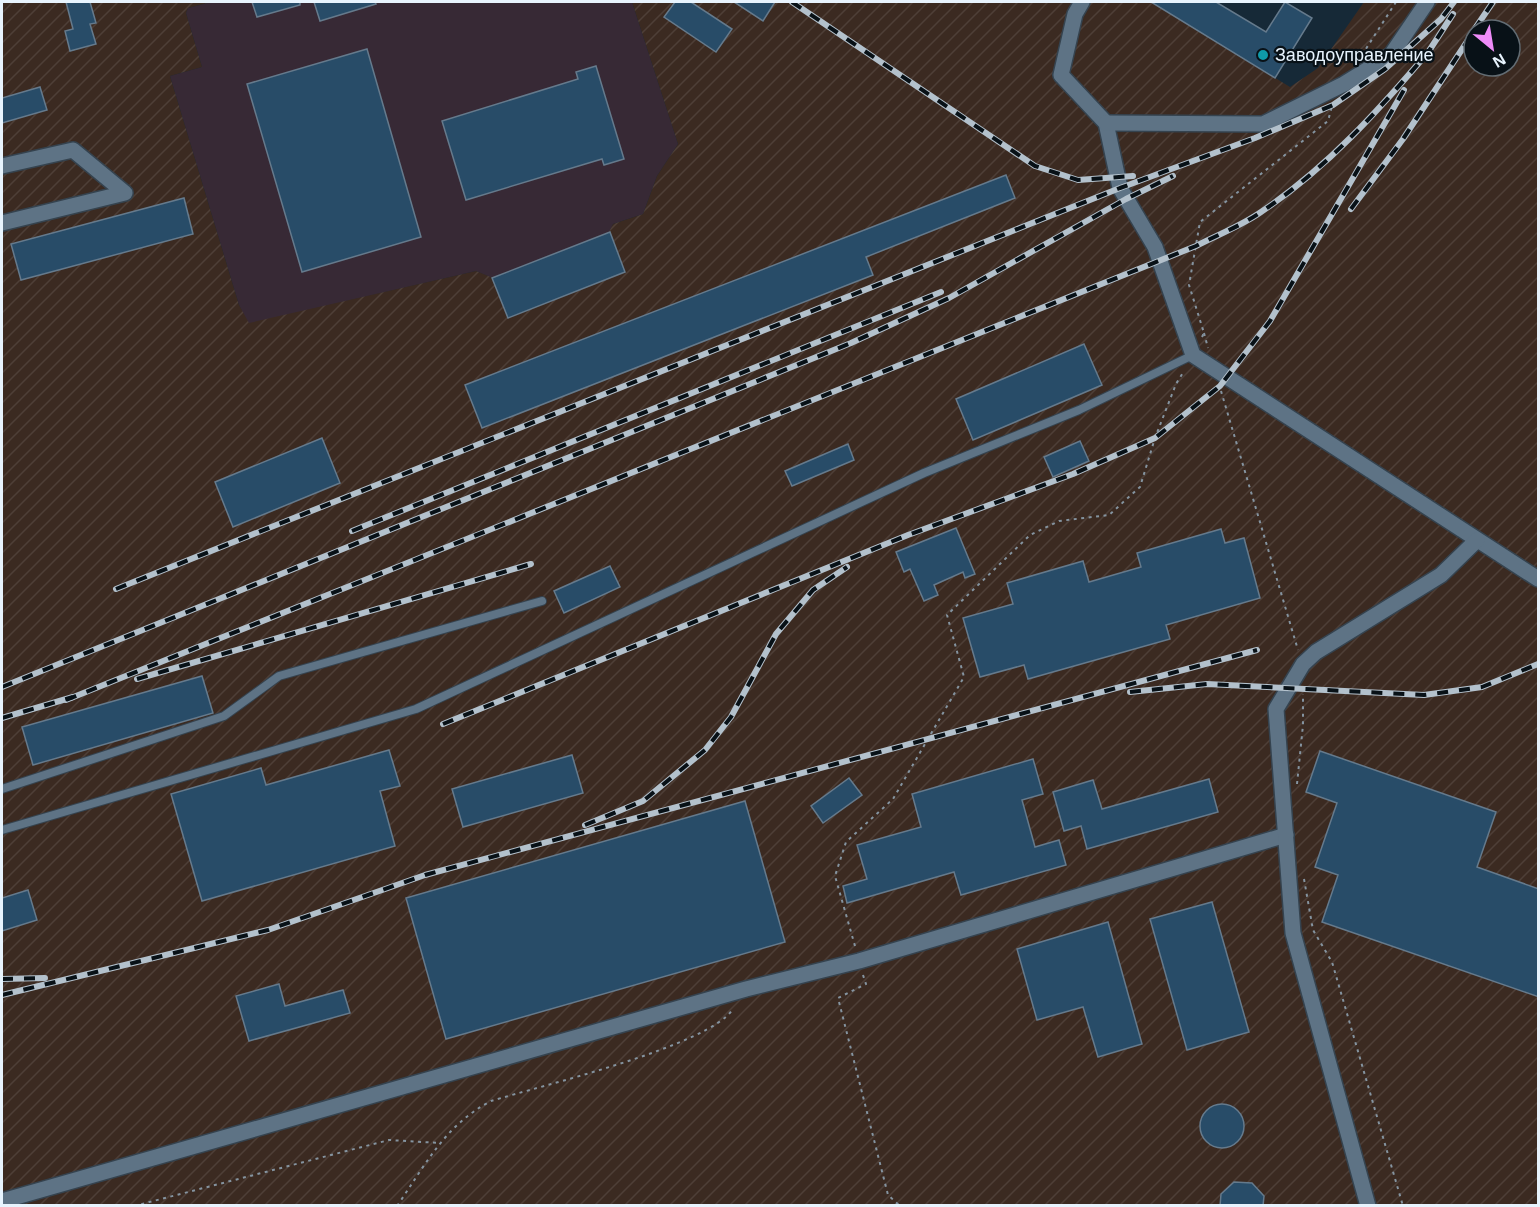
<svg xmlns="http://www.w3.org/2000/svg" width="1540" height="1207" font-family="Arial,sans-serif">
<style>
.commercial{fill:#372935}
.industrial{fill:url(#industrial-furrows);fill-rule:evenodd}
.building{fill:#284c68;stroke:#657a8c;stroke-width:1.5}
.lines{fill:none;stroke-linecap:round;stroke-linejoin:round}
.service-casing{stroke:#35434f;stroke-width:10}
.minor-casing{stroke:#35434f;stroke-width:18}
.path{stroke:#8594a0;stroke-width:2;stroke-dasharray:3 4.5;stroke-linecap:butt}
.service{stroke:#5e7385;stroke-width:8}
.minor{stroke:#5e7385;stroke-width:15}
.rail-casing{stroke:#b3c1cc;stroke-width:6}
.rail{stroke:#081117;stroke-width:4;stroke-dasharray:11;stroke-linecap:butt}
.culture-dot{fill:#0f9aa8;stroke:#081117;stroke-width:2}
.labels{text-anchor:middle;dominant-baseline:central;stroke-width:4.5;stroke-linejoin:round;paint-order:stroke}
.poi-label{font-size:18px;fill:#e8f4fe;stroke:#081117;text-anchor:start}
</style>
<defs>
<pattern id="industrial-furrows" width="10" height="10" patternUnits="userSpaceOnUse" patternTransform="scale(1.5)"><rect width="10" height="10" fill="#3b2a21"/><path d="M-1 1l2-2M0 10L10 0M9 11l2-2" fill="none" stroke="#4e3f37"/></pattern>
</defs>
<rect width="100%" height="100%" fill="#162937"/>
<!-- commercial -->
<path class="commercial" d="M211,2H632L678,144L657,176L643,214L613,224L610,232L492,278L476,271L248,324L239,305L170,76L202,67L186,13L188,8Z"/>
<!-- industrial -->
<path class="industrial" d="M2,2H211L188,8L186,13L202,67L170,76L239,305L249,323L476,271L493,278L609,232L613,224L643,214L657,176L678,144L632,2H1151L1290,87L1318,68L1364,2H1538V1205L2,1206ZM1474,30H1510V66H1474Z"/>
<!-- building -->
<g class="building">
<path d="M66,2H90L96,23L90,24L96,44L70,51L65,31L73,29Z"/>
<path d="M252,2H300V5L257,17Z"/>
<path d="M314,2H375L376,4L320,21Z"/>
<path d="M675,2H691L732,29L716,52L664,17Z"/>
<path d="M734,2H775L763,21Z"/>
<path d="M1151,2H1216L1266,32L1285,2L1312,18L1275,78Z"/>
<path d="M367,49L421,237L302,272L247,84Z"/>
<path d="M596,66L624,159L604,165L602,159L466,200L442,121L578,79L576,72Z"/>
<path d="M40,87L47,110L2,123V98Z"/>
<path d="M1006,175L1015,198L866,257L873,275L482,428L465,385Z"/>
<path d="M184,198L193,234L21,280L11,244Z"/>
<path d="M610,232L625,272L508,318L492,278Z"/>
<path d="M1084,344L1102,385L973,440L956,399Z"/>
<path d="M322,438L340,483L233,527L215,482Z"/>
<path d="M1080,441L1089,461L1053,477L1044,457Z"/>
<path d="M848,444L854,460L792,486L785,471Z"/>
<path d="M956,528L975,574L965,578L963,572L934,585L938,595L924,601L910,569L904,572L896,552Z"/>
<path d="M1221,529L1225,543L1244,538L1260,598L1166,625L1170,639L1028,679L1024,665L980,677L963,618L1013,604L1007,583L1083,561L1089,582L1141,567L1137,553Z"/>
<path d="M610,566L620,587L564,613L554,591Z"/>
<path d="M202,676L213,713L33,765L22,727Z"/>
<path d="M389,750L400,786L380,791L395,846L202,901L171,794L261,768L266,785Z"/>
<path d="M1320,751L1496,812L1477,867L1539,889V997L1322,922L1338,875L1315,867L1337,803L1306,792Z"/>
<path d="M572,755L583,793L463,827L452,789Z"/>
<path d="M1033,759L1043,794L1022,800L1035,847L1059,840L1066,865L961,895L954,872L847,903L843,886L867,879L857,845L921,827L912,794Z"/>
<path d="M849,778L862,795L823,823L811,806Z"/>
<path d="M1209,779L1218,812L1087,849L1081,826L1064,831L1053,792L1093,780L1102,809Z"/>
<path d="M745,801L785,942L446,1039L406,898Z"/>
<path d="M28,890L37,920L2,931V898Z"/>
<path d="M1212,902L1249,1032L1187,1050L1150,919Z"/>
<path d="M1108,922L1142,1044L1098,1057L1083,1007L1037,1020L1017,949Z"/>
<path d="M279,984L285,1006L343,990L350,1013L249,1041L236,996Z"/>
<circle cx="1222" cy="1126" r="22"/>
<path d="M1234,1182L1252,1183L1264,1196L1263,1206H1220L1221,1194Z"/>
</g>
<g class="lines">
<defs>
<g id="service">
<path d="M2,789L224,716L279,676L542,601"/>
<path d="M2,830L416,709L924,473L1079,410L1193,355"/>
</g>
<g id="minor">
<path d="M1082,2L1075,14L1061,75L1106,123L1120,188L1155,247L1193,355L1538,579"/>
<path d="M1106,123L1263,124L1344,84L1391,55L1427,2"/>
<path d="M2,166L73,150L125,193L2,223"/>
<path d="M2,1201L746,989L859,961L1286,835"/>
<path d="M1368,1206L1293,933L1276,709L1303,664L1316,652L1441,575L1477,540"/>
</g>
</defs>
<!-- service casing -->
<use href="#service" class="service-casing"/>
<!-- minor casing -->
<use href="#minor" class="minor-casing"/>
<!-- path -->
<g class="path">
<path d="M1362,55L1396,2"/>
<path d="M1204,333L1208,348"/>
<path d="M1202,337L1204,333L1189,285L1200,222L1328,121L1332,106"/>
<path d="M1221,391L1298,650"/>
<path d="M1297,784L1303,725V694"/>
<path d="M1304,879L1313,930L1332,962L1403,1206"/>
<path d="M855,946L835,876L846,842L893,799L964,677L947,615L1030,535L1059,521L1109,515L1140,487L1155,438L1176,384L1184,371"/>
<path d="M863,975L866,984L838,998L888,1195L900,1206"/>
<path d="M134,1206L389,1140L440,1143"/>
<path d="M397,1206C426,1164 445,1125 491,1101C540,1086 709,1046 733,1009"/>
</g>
<!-- service -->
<use href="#service" class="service"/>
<!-- minor -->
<use href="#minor" class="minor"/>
<defs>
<g id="rail">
<path d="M792,2L1035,166L1078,180L1133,176"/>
<path d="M1474,30L1493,2"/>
<path d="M1425,57L1453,14"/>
<path d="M1351,209L1403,139L1474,31"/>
<path d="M352,531L941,292"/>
<path d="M116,589L1120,188L1255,138L1333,105L1385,69L1441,19L1454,2"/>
<path d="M137,679L531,564"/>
<path d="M2,687L851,343L949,298L1126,199L1173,176"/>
<path d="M1130,692L1207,684L1424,695L1482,687L1538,664"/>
<path d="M66,700L1196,246C1217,235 1241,226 1261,212C1327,168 1379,110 1430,50"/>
<path d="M2,718L73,697"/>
<path d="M443,724L908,535L1073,474L1155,438L1220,386L1270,321L1404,90"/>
<path d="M585,825L643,801L705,750L731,717L776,634L813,590L847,567"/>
<path d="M2,979L45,978"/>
<path d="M2,995L268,930L425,875L1257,650"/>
</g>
</defs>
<!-- rail casing -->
<use href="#rail" class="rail-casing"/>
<!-- rail -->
<use href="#rail" class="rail"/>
</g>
<!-- markers -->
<circle class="culture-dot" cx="1263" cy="55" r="6"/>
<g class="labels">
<!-- poi labels -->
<g class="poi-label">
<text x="1275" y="55">Заводоуправление</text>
</g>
</g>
<!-- border -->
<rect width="1540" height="1207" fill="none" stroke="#e8f4fe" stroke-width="6"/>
<!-- north arrow -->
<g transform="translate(1492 48) rotate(150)"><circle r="28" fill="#081117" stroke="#626c73" stroke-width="1.5"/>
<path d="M0-4.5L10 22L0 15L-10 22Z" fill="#ee8cf8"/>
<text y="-9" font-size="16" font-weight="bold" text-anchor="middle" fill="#e8f4fe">N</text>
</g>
</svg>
